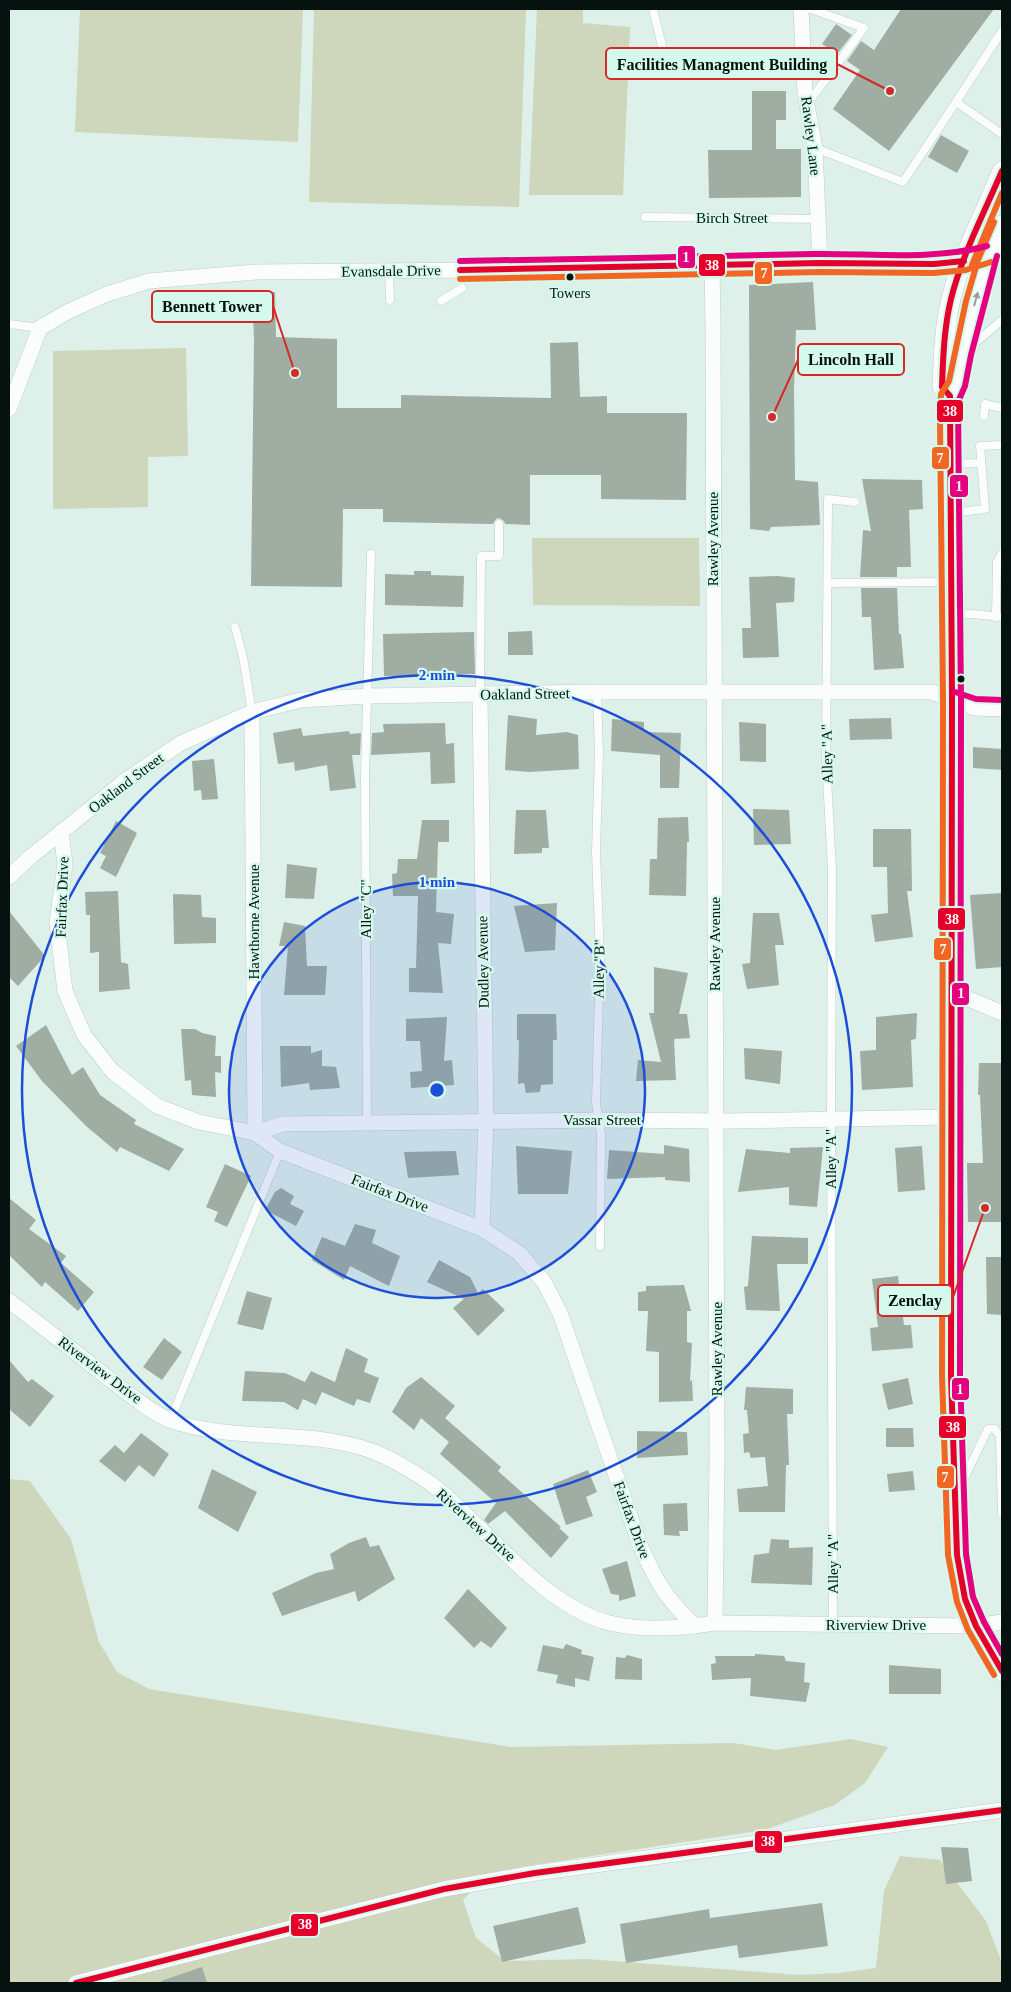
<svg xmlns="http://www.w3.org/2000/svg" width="1011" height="1992" font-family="'Times New Roman',serif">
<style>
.green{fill:#ced6bc}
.building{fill:#9fada3}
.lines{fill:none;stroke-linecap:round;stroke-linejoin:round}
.service-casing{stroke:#bdcdc7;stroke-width:9}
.minor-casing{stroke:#bdcdc7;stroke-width:16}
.tertiary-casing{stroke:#bdcdc7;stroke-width:20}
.service{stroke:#fafdfc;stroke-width:8}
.minor{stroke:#fafdfc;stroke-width:15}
.tertiary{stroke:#fafdfc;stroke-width:19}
.bus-1-casing{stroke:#d5f9ed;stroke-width:10}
.bus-2-casing{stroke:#d5f9ed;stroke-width:10}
.bus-3-casing{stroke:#d5f9ed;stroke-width:10}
.bus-1{stroke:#e4002b;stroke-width:6}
.bus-2{stroke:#f26522;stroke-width:6}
.bus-3{stroke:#e5007d;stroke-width:6}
.oneway{fill:#989f9d}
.ring{fill:none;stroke:#1d4ed8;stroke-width:2.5}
.bus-dot{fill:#06120f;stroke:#d5f9ed;stroke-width:2}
.labels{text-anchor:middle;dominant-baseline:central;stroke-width:4.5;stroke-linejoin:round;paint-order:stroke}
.bus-label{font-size:14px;fill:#06120f;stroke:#d5f9ed}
.street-label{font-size:15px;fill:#06120f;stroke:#d5f9ed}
.centre{fill:#1d4ed8;stroke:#d5f9ed;stroke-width:2.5}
.ring-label{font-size:15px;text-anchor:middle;font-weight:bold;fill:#1d4ed8;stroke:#d5f9ed;stroke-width:4.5;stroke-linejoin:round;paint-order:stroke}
.leader{fill:none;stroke:#d62828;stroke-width:2}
.callout-dot{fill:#d62828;stroke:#d5f9ed;stroke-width:2}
.callout{fill:#d5f9ed;stroke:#d62828;stroke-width:2}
.callout-label{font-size:16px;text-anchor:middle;font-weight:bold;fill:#06120f}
.line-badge{stroke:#d5f9ed;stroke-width:2}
.badge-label{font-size:14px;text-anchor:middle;font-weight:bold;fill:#fff}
</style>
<rect width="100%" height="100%" fill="#ddf1ea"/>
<!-- green -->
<g class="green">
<path d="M80,9H303L298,142L75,132Z"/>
<path d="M314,9H526L519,207L309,202Z"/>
<path d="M537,9H583V23L630,27L623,195H529Z"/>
<path d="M186,348L188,456L148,457V507L53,509V351Z"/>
<path d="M532,538H699L700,606L533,605Z"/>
<path d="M9,1479L30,1481L71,1539L99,1642L117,1672L149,1689L511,1747L734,1743L775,1750L851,1739L888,1747L865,1783L835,1805L764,1830L526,1866L490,1873L463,1900L476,1938L505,1961L586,1959L800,1975L839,1973L876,1968L884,1891L900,1856L940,1860L986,1921L1002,1963V1983H9Z"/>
</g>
<!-- building -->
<g class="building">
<path d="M901,9H994L889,151L833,109L860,70L847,61L861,41L874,50Z"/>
<path d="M836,24L852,35L837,54L822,44Z"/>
<path d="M752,91H786V120H776V149H801V197L709,198L708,150H752Z"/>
<path d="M941,135L969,151L957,173L928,157Z"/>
<path d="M813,282L816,330H796L794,388L795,480L818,482L820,525L771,527L769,531L750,529L749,285Z"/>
<path d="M275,292L276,337L337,339V408H401V395L551,398L550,343L578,342L580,397L607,396V413H687L686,500L601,499V475H530V525L505,524L504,521L499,518L496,519L493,524L383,522V509H343L342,587L251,586L254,338L252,293Z"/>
<path d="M862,479L922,480L923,509L909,510L911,567H897V577H860L863,530L871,531Z"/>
<path d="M414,571H431V575L464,576L463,607L385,605V574L414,575Z"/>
<path d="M778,576L795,578L794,602L776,603L779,657L743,658L742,628H751L749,577Z"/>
<path d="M861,588H897L899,634H901L904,668L874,670L871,617H862Z"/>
<path d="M532,631L533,655H508V632Z"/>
<path d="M474,632L475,674L384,676L383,634Z"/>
<path d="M508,715L537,719L536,735L567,732L578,735L579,769L529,772L505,770Z"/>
<path d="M891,718L892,739L850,740L849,719Z"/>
<path d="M612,719L644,722V732L681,733L679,788H660V755L611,751Z"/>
<path d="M739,722L766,724V762L740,761Z"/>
<path d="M445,723L446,744L454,743L455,783L431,784L430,752L371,755L372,733L384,732L383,724Z"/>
<path d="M301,728L303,736L349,731L350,734L361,733L360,755H352L356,788L330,791L327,765L295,771L294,762L278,764L273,733Z"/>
<path d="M973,747L1002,749V770L973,768Z"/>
<path d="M214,759L218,799L202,800L201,790L194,791L192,761Z"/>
<path d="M753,809L789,810L791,844L754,845Z"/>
<path d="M516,810H546L549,848H542V853L514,854Z"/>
<path d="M688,817L689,842H687L686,896L649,895L650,859H657L658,818Z"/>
<path d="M422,820H449V842H438L436,912L454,914L451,944L438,943L443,993L409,992V968H416L418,896H393L392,874L397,873L398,859H417Z"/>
<path d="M116,821L137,833L116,877L100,868L106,856L100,853Z"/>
<path d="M873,829H911L912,891H907L913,937L875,942L871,915L888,913L887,867H873Z"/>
<path d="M287,864L317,868L314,899L285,898Z"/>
<path d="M118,891L121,962L128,964L130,989L99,992V952L90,953V915H86L85,892Z"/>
<path d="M1002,893V967L976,969L970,895Z"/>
<path d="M173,894L201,895L202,917L216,918V943L174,944Z"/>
<path d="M557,903L555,950L525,952L514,906Z"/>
<path d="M9,911L45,956L18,986L9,977Z"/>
<path d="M753,913H779L784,945H775L779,985L747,989L742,964L750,963Z"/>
<path d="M284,922L305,926L307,966H327L325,995H284L288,946H279Z"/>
<path d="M654,967L688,973L679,1014H687L690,1038L674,1039L676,1080L636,1081L638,1060L661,1062L649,1013H654Z"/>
<path d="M917,1013L916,1039L911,1040L913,1087L862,1090L860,1051L876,1050V1017Z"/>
<path d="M517,1014H556L557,1040H553V1084L541,1085L540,1092L526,1093L524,1083L518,1084L519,1040H517Z"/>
<path d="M447,1017L444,1061L452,1060L454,1085L411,1088L410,1072L422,1071L420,1041H406V1019Z"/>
<path d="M46,1025L72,1075L83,1067L100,1095L136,1120L134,1124L184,1149L169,1171L120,1147L117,1152L86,1126L42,1081L16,1046Z"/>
<path d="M181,1029H195L202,1033L216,1036L215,1056H221V1073L215,1072L216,1097L192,1095L191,1080L185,1081Z"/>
<path d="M280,1046H311V1053L322,1050V1066L336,1067L340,1088L310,1090L309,1083L281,1087Z"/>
<path d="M744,1048L782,1051L780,1084L745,1079Z"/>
<path d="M979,1063H1002V1222H968L967,1163H983L980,1095H978Z"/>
<path d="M664,1145L689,1149L690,1182L665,1180V1177L607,1179L609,1150L664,1154Z"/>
<path d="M516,1146L572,1151L568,1194H518Z"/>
<path d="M922,1146L925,1190L898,1192L895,1148Z"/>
<path d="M823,1147L817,1207L789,1205V1187L738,1192L746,1149L790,1153V1148Z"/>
<path d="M456,1151L459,1175L408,1178L404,1152Z"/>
<path d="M225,1164L251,1176L227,1227L214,1221L218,1212L206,1207Z"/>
<path d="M281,1188L294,1196L290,1204L304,1211L296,1226L265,1210L275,1192Z"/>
<path d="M9,1198L36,1220L29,1229L66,1256L61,1263L94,1292L78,1311L45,1282L42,1287L9,1255Z"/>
<path d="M355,1224L376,1230L372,1243L400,1256L389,1286L350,1266L344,1280L312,1260L322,1237L345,1246Z"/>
<path d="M752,1236L808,1238V1264H777L780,1311L746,1310L744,1287L748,1286Z"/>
<path d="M986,1257H1002V1315L987,1314Z"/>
<path d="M439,1260L470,1277L478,1293L483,1289L505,1310L478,1336L453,1308L464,1299L427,1282Z"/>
<path d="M898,1276L904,1325H911L913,1348L872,1351L870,1328L878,1327L872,1279Z"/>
<path d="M684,1285L691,1311H687V1342L692,1343L690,1381L692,1380L693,1401L659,1402V1352L646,1351L648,1311H638V1292L646,1291V1286Z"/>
<path d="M247,1291L272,1298L263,1330L237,1324Z"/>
<path d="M164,1338L182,1352L162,1380L143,1367Z"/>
<path d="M346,1348L368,1359L364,1372L379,1378L370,1403L357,1399L354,1406L322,1392L316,1405L303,1399L298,1410L284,1402L242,1401L245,1371L285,1373L305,1382L311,1371L335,1382Z"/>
<path d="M9,1360L28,1382L32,1379L54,1396L30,1427L9,1409Z"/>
<path d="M421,1377L455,1406L445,1418L501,1467L498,1471L561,1527L559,1528L569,1537L551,1558L505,1511L488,1524L484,1520L496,1503L440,1454L449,1442L421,1418L414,1430L392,1412L406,1388Z"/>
<path d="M908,1378L913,1404L888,1410L882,1384Z"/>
<path d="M746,1387L793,1389V1414H787L789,1465H786L785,1512H739L737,1489L768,1486L765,1457L751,1458L749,1452L744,1453L743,1434L749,1433L747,1410H744Z"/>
<path d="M886,1428H913L914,1447H886Z"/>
<path d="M637,1431L687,1432L688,1455L637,1458Z"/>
<path d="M141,1433L169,1454L154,1477L139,1465L125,1482L99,1461L115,1445L124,1453Z"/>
<path d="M212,1469L257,1492L238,1532L198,1508Z"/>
<path d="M588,1470L597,1492L586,1497L593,1516L566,1525L553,1484Z"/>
<path d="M913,1471L915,1490L889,1492L887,1474Z"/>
<path d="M687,1503L688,1531H679L680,1536L664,1535L663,1504Z"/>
<path d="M366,1537L370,1547L379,1545L395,1579L358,1602L355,1591L282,1616L272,1593L316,1573L334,1569L330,1554L349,1543Z"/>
<path d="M771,1539L789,1540V1548L813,1547L812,1585L751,1583L754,1555L769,1553Z"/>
<path d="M627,1561L636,1596L619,1601V1595L611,1594L602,1569Z"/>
<path d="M468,1589L507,1628L491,1648L481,1641L474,1648L444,1618Z"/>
<path d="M566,1644L582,1650L581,1654L594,1657L589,1681L575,1678V1687L556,1683L558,1675L537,1671L543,1645L563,1649Z"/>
<path d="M755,1654L784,1656L786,1661L805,1663L804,1682L810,1683L806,1702L750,1696L751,1678L712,1680L711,1664L716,1663L715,1656H755Z"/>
<path d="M627,1655L642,1659V1680L615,1679L616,1657L625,1658Z"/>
<path d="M889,1665L941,1669V1694H889Z"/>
<path d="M941,1847L968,1848L972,1881L946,1884Z"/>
<path d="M822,1903L828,1946L739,1958L737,1945L626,1963L620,1924L709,1909L710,1918Z"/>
<path d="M578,1907L586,1943L502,1962L493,1926Z"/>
<path d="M202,1967L207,1983H162L161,1981Z"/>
</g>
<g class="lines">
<defs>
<g id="service">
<path d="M653,9L662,46L666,75L803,71"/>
<path d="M956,102L1002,31"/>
<path d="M808,103L864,28L811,9"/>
<path d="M815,148L903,182L956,102L1002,134"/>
<path d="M645,217L819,219"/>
<path d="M389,271L390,300"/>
<path d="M441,301L462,288"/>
<path d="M9,324L40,328"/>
<path d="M968,349L1002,320"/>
<path d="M984,416L985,404L1002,408"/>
<path d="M949,464L981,463"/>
<path d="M951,513L985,509L980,446L1002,445"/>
<path d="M828,583L950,582"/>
<path d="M952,615L973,614L1002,617"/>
<path d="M996,617L997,562L1002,553"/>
<path d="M235,627L243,657L252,712"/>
<path d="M597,692L599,753L596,851L600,958L596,1103L601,1134L600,1246"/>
<path d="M480,695L481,556H499V524"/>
<path d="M367,1122L365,776L371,554"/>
<path d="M170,1421L280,1151"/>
<path d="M960,1487L988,1429H995L1000,1437L1002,1513"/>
<path d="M833,1625L831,1119L832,869L826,760L828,499L855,502"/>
</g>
<g id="minor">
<path d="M801,9L805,94L815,148L820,263"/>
<path d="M712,266L713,325L717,1456L715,1623"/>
<path d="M9,409L40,328L67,312L107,294L149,281L256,272L593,269L820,263L934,264L964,261L989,254"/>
<path d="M480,695L486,1121L482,1229"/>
<path d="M252,712L255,1133L283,1124L599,1120L729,1121L950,1117"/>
<path d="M61,832L65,863L57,923L65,991L84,1035L112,1071L157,1106L199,1122L255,1133L280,1151L482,1229L519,1253L544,1282L560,1313L640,1545C656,1581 666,1599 695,1626"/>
<path d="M9,877L29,858L126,780L181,743L252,712L301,700L368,696L597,692H932L974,708L1002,709"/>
<path d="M952,992L1002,1013"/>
<path d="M9,1301C42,1326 75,1352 108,1378C124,1390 154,1415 172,1421C237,1443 308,1428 372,1451C395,1460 427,1479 445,1495C493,1537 550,1611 614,1624C646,1631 683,1628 715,1623L976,1626L1002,1622"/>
<path d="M76,1983L444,1889L535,1873L1002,1810"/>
</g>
<g id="tertiary">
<path d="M1002,225C979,275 967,330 957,384L950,396L949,419L952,700L951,1376L955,1497L957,1555L965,1599L976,1626L1002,1671"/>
<path d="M950,396L942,387C943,358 944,327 951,299C962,255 985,213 1002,171"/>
</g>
</defs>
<!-- service casing -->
<use href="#service" class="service-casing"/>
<!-- minor casing -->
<use href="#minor" class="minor-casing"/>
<!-- tertiary casing -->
<use href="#tertiary" class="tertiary-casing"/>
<!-- service -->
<use href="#service" class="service"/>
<!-- minor -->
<use href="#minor" class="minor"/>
<!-- tertiary -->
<use href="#tertiary" class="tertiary"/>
<defs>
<g id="bus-1">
<path d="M1002,171C984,213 962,255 951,299C944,328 943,358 942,387L950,396L952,700L951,1376L957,1555L965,1599L976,1626L1002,1671"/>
<path d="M460,270L820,263L934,264L964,261"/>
<path d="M76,1983L444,1889L535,1873L1002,1810"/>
</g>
<g id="bus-2">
<path d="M994,222L978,260L966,301L949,381L941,394L940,419L943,700L942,1376L948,1555L957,1602L968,1630L994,1675"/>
<path d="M972,265L1002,193"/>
<path d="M460,279L820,272L934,273L966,270L991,262"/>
</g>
<g id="bus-3">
<path d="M997,256L971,355L965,386L958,402L961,700L960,1376L966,1554L973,1597L984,1622L1002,1654"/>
<path d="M460,261C578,259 695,257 813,254C871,253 930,261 987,246"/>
<path d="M955,692L976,699L1002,700"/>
</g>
</defs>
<!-- bus-1 casing -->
<use href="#bus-1" class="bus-1-casing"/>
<!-- bus-2 casing -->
<use href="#bus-2" class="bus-2-casing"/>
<!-- bus-3 casing -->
<use href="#bus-3" class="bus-3-casing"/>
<!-- bus-1 -->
<use href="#bus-1" class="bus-1"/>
<!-- bus-2 -->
<use href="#bus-2" class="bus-2"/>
<!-- bus-3 -->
<use href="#bus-3" class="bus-3"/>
</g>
<!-- one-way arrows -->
<defs><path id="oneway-solid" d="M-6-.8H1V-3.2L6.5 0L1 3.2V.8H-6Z" transform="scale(1.25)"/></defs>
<use class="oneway" href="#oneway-solid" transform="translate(976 299) rotate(-75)"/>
<!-- distance rings -->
<circle cx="437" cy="1090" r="208" fill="#1d4ed8" fill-opacity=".12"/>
<g class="ring">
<circle cx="437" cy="1090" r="208"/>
<circle cx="437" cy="1090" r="415"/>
</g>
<!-- markers -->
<g class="bus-dot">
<circle cx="570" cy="277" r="4.5"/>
<circle cx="961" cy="679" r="4.5"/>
</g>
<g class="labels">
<!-- bus labels -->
<g class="bus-label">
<text x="570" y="293">Towers</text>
</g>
<!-- street labels -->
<g class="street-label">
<text transform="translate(811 136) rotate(83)">Rawley Lane</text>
<text x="732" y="218">Birch Street</text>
<text transform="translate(391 271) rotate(-1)">Evansdale Drive</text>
<text transform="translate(713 539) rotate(-90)">Rawley Avenue</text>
<text transform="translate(525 694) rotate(-1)">Oakland Street</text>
<text transform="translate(827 754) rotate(-91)">Alley "A"</text>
<text transform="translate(126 783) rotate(-37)">Oakland Street</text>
<text transform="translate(62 897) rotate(-88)">Fairfax Drive</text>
<text transform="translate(366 909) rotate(-90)">Alley "C"</text>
<text transform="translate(254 922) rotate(-90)">Hawthorne Avenue</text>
<text transform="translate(715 944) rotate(-90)">Rawley Avenue</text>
<text transform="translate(483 962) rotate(-91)">Dudley Avenue</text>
<text transform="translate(599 969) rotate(-89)">Alley "B"</text>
<text x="602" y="1120">Vassar Street</text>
<text transform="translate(831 1159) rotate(-90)">Alley "A"</text>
<text transform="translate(390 1193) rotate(21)">Fairfax Drive</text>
<text transform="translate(717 1349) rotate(-90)">Rawley Avenue</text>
<text transform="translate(100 1370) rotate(37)">Riverview Drive</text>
<text transform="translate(632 1520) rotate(70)">Fairfax Drive</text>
<text transform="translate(476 1525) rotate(42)">Riverview Drive</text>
<text transform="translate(833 1564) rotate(-90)">Alley "A"</text>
<text x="876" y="1625">Riverview Drive</text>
</g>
</g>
<circle cx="437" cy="1090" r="8" class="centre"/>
<g class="ring-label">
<text x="437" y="680">2 min</text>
<text x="437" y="887">1 min</text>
</g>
<!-- callouts -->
<path class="leader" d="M890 91L837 64M295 373L273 306M772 417L798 360M985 1208L952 1300"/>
<g class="callout-dot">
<circle cx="890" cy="91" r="5"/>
<circle cx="295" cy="373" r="5"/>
<circle cx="772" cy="417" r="5"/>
<circle cx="985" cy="1208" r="5"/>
</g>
<g class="callout">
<rect x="606" y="48" width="231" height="31" rx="5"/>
<rect x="152" y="291" width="121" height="31" rx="5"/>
<rect x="798" y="344" width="106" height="31" rx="5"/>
<rect x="878" y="1285" width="74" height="31" rx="5"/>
</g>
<g class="callout-label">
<text x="722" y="70">Facilities Managment Building</text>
<text x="212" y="312">Bennett Tower</text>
<text x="851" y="365">Lincoln Hall</text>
<text x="915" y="1306">Zenclay</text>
</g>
<g class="line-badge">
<rect x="677" y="245" width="19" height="24" rx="5" fill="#e5007d"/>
<rect x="698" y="253" width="28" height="24" rx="5" fill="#e4002b"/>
<rect x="754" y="261" width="19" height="24" rx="5" fill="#f26522"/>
<rect x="936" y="399" width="28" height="24" rx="5" fill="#e4002b"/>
<rect x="931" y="446" width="19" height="24" rx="5" fill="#f26522"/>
<rect x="949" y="474" width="20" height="24" rx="5" fill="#e5007d"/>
<rect x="937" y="907" width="29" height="24" rx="5" fill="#e4002b"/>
<rect x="933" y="937" width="19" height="24" rx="5" fill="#f26522"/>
<rect x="951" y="982" width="19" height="24" rx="5" fill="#e5007d"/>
<rect x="951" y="1377" width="19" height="24" rx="5" fill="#e5007d"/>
<rect x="938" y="1415" width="29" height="24" rx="5" fill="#e4002b"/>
<rect x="936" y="1465" width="19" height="24" rx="5" fill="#f26522"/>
<rect x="754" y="1830" width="29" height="24" rx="5" fill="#e4002b"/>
<rect x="290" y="1913" width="29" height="24" rx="5" fill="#e4002b"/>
</g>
<g class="badge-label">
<text x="686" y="262">1</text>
<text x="712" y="270">38</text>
<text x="764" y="278">7</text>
<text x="950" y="416">38</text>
<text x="940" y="463">7</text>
<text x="959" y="491">1</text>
<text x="952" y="924">38</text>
<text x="943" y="954">7</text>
<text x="961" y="998">1</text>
<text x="960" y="1394">1</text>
<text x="953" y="1432">38</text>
<text x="945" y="1482">7</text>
<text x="768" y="1846">38</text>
<text x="305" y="1929">38</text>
</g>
<!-- border -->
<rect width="1011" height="1992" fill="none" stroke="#06120f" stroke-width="20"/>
</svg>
